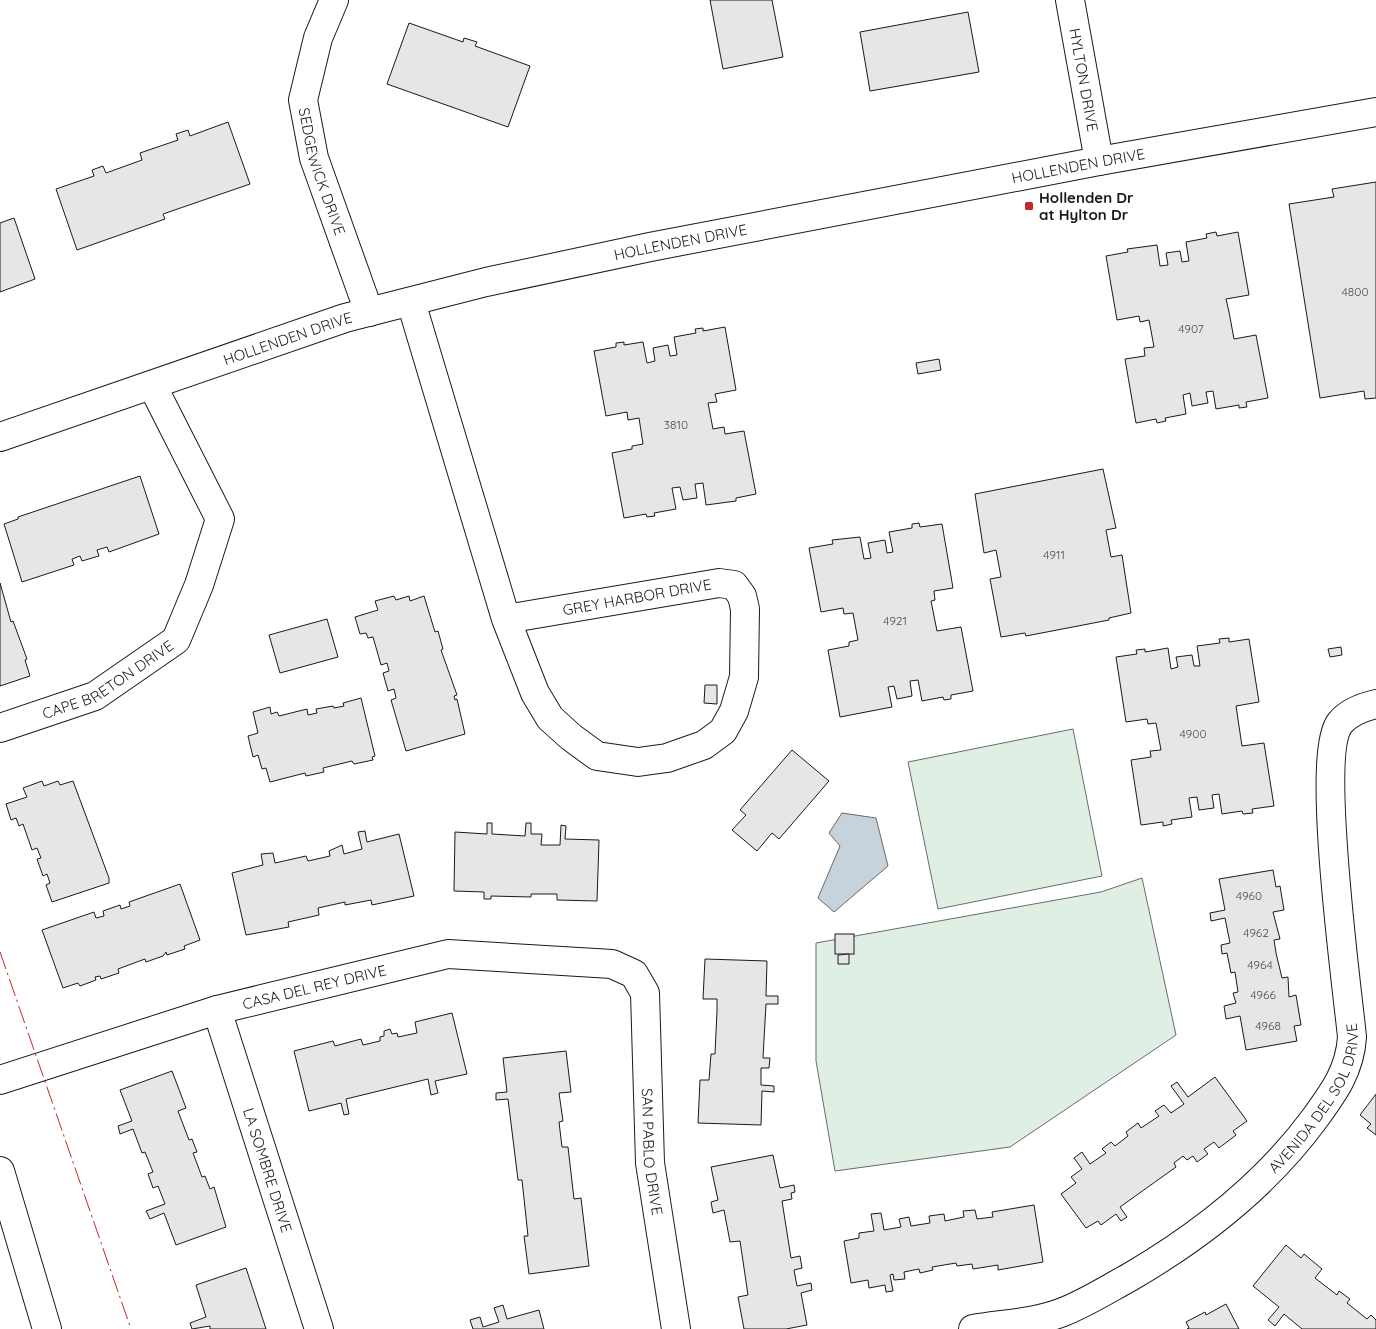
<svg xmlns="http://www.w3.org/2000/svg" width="1376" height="1329" font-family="Quicksand,sans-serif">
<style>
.green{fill:#e0efe3;stroke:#6a6a6a}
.water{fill:#c6d2dc;stroke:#6a6a6a}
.building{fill:#e6e6e6;stroke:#1a1a1a}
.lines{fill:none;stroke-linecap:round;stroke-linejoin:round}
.minor-casing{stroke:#1a1a1a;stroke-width:30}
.major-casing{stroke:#1a1a1a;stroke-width:30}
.minor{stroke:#fff;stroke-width:28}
.major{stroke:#fff;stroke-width:28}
.power{stroke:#c62828;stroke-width:1;stroke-dasharray:18 4 2.5 4;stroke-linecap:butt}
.poi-dot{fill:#c62828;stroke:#fff;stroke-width:2}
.labels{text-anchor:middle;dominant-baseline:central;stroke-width:4;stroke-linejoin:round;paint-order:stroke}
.number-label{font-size:12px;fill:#4d4d4d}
.street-label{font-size:15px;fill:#1a1a1a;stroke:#fff}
.poi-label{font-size:15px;font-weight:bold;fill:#1a1a1a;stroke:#fff;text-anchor:start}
</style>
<rect width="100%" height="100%" fill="#fff"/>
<!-- green -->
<g class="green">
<path d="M1073,729L1102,876L938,909L908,762Z"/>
<path d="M1142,878L1176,1035L1010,1147L835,1171L816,1061V943L1101,892Z"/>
</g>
<!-- water -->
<path class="water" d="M842,813L876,818L888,866L834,912L818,898L840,846L829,833Z"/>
<!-- building -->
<g class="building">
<path d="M710,0H772L783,57L723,69Z"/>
<path d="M968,12L979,72L870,91L860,32Z"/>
<path d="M409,23L463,42L464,38L477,42L475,46L530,66L508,127L387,84Z"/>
<path d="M228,122L250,184L163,214L165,219L77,250L56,189L94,176L92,170L103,166L106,173L142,160L140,153L178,140L176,134L188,130L190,136Z"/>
<path d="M1376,182V398L1365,399L1364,391L1320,398L1289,204L1334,197L1332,189Z"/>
<path d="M14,218L35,279L0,292V223Z"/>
<path d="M1216,232L1217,236L1238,232L1249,295L1226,299L1229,312L1234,339L1256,335L1268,398L1246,402L1247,407L1239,408V405L1216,409L1213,391L1206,392L1208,403L1192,406L1190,393L1183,395L1186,414L1165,418L1166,421L1157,423L1156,419L1136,423L1125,359L1145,356L1144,348L1154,347L1149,320L1140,322L1139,316L1117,320L1106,256L1128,252L1127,249L1157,245L1160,266L1168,265L1166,253L1180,251L1182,262L1189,261L1186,242L1207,238L1206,234Z"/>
<path d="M725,327L736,390L715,394L717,402L708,403L713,429L724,427L725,434L744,431L756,494L736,498V501L706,505L703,483L695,484L697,498L683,500L680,487L672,488L676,509L654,513L655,516L647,517L646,514L624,518L612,453L632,449V446L643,444L639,418L628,420L627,412L606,416L594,351L616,347V343L624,342V345L643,342L647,363L655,361L653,348L668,345L670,356L677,355L674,337L696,333L695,329L703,328V331Z"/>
<path d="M939,359L941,370L918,374L916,363Z"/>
<path d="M1103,469L1116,528L1106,530L1111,557L1122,555L1131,613L1109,618V620L1026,636L1025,633L1001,637L990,579L1001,577L996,550L984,553L975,494Z"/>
<path d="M140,476L159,534L109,552L107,547L97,550L99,556L82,561L80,556L72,559L74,565L22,582L4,524L18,519V517Z"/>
<path d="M919,523L920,527L942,524L953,588L934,591L935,600L931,601L937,631L961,627L973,691L951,695V699L944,700L943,697L922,701L918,680L910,681L912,696L897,699L894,686L888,687L892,707L840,717L828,650L849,646V642L858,640L853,613L844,614L843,608L821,612L809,548L833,544L832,540L860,537L864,559L871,558L868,543L885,540L887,553L893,552L889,532L912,528V524Z"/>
<path d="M0,583L11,622L13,621L27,659L25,660L30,676L0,686Z"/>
<path d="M394,596L396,600L409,596L410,601L424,596L435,632L438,631L443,649L441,650L457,695L454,696L455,700L457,699L465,734L406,751L391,700L396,698L394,689L388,691L383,673L389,671L387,663L381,665L373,637L368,638L366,633L360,634L355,617L378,610L375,601Z"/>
<path d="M327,619L338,657L280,673L269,635Z"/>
<path d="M1229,638V642L1249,639L1259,702L1236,706L1242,746L1264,743L1274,806L1252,809L1253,813L1243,814L1242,811L1222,814L1219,794L1212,795L1214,808L1199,810L1197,797L1189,798L1192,817L1171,820L1172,824L1163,826V822L1141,825L1131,760L1151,757L1150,751L1161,750L1156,723L1148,724L1147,719L1126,722L1116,657L1137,654L1136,650L1145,649V652L1168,648L1171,669L1178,667L1176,657L1192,655L1194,666H1200L1197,646L1220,643L1219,639Z"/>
<path d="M1341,647L1342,655L1330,657L1328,649Z"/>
<path d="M705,685H717V704L704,703Z"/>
<path d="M361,698L375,756L372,757L373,760L354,764L352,761L323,768L324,772L306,776L305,773L270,782L266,768L262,769L258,755L253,757L248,736L258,733L253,712L270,707L271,714L277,712L279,716L307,709L308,715L317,713L316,709L333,706L334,708L344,706L343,703Z"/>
<path d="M792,750L829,781L779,839L772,833L757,851L732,830L746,815L740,810Z"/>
<path d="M42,781L44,786L58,781L60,785L73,781L109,878V883L52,902L46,885L50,883L47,874L43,876L37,859L41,858L37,848L32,850L23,824L19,826L16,818L11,820L6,804L27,797L23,788Z"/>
<path d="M487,823H492V834L525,836L526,823H531V834H542L541,845H560L561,825L566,826L565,839L599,840L597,901L557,900V894H531V897L491,896V899H484V892L454,891L455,832L487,834Z"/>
<path d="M365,831L367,842L399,834L414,896L372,905L371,900L345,905V902L318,908L319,915L288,922L289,927L246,935L232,873L263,865L261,854L273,853L275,863L306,856L308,861L330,856L329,851L342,845L344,854L362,849L358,832Z"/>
<path d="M1273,870L1276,887L1280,886L1284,910L1273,912L1280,939L1274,940L1276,953L1282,978L1288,977L1289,997L1296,995L1301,1025L1294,1026L1297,1041L1246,1050L1240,1016L1226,1019L1224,1006L1236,1003L1233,993L1238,992L1235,972L1231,973L1227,953L1222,954L1221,945L1230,943L1225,918L1211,921L1210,913L1225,910L1219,879Z"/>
<path d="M180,884L200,940L184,946L185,949L167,955L166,952L163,956L146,962L145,959L118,969L119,973L101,979L100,976L95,977L96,980L80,986L78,983L63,988L42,930L94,912L96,918L104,916L103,911L120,905L121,909L130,906L129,902Z"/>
<rect x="835" y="934" width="19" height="20"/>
<path d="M849,954V964H838V955Z"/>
<path d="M705,959L767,961L766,996H778V1004H766L763,1058H770L769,1068H761V1085L774,1086V1092L762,1091L761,1125L698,1123L700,1080H709L711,1054H715L717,1011V999H703Z"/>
<path d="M452,1013L467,1074L435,1081L438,1093L431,1095L428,1079L346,1099L349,1114L344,1115L341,1103L309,1111L294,1051L333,1041L335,1046L361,1039L363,1045L380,1041V1037L384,1036V1031L390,1029L392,1034L397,1033L398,1037L417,1033L415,1022Z"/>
<path d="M566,1051L571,1092L559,1093L563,1121L559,1122L562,1147H568L574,1199L581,1198L589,1266L529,1274L524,1236H528L522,1180H518L508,1099L496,1100V1093L507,1092L503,1058Z"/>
<path d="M172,1071L186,1108L178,1111L189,1140L192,1139L197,1152L193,1153L202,1177L205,1176L210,1189L214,1187L226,1227L176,1245L164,1213L150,1219L146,1211L165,1204L158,1186L153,1188L148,1174L153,1172L145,1152L142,1153L133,1129L120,1134L118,1126L132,1121L120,1090Z"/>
<path d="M1215,1077L1247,1121L1233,1131L1236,1135L1219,1148L1214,1142L1204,1149L1208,1154L1197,1162L1193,1156L1187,1160L1183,1156L1174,1163L1176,1167L1120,1207L1127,1217L1121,1221L1116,1214L1101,1225L1098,1221L1086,1228L1061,1194L1076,1183L1071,1177L1082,1169L1074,1158L1082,1152L1090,1164L1106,1153L1102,1149L1111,1142L1115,1146L1128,1136L1126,1132L1138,1123L1141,1128L1159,1116L1155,1111L1164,1105L1171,1113L1184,1104L1171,1086L1177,1082L1188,1097Z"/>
<path d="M1376,1094V1135L1367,1128L1371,1124L1360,1115Z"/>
<path d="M773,1155L780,1188L794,1185L795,1192L791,1193L792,1199L782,1201L791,1258L800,1256L802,1268L794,1270L797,1286L811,1283L812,1290L801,1293L807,1325L786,1329H744L738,1297L748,1295L740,1241L730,1242L724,1210L713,1213L711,1202L718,1200L711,1167Z"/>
<path d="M1034,1205L1043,1262L998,1270V1265L973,1269L972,1264L957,1266L956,1263L932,1267L933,1270L920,1273L919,1269L904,1272L905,1279L894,1280L893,1274L890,1275L893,1291L886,1292L885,1285L869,1288L868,1280L851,1283L844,1241L859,1238V1233L874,1231L871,1214L881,1213L884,1230L901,1227L899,1219L909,1217L911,1226L930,1223L929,1216L944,1214L945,1221L964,1217L963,1211L975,1210L977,1219L993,1217L992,1212Z"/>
<path d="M1286,1245L1301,1258L1304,1254L1322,1269L1315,1278L1337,1295L1339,1291L1350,1299L1347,1303L1367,1319L1371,1315L1376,1320V1329H1302L1284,1314L1275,1326L1268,1320L1279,1307L1253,1286Z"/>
<path d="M246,1268L266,1329H210V1326L192,1329L190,1323L206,1317L196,1285Z"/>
<path d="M1226,1304L1239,1329H1187L1189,1328L1186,1322L1205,1312L1206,1315Z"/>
<path d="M503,1305L507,1319L539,1310L544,1329H473L470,1320L480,1317L483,1327L499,1322L494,1308Z"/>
</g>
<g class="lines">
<defs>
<g id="minor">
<path id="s1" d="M334,0L318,38L303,100L314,158L369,312"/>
<path id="s2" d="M1070,0L1099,161"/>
<path d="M411,302L506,619L535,693L550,718L571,737L597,756L638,762L667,758L704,745L723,731L734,711L744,677L745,609L742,596L734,585L719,583L506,619"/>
<path id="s3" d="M0,437L345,318L486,282L650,247L1099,161L1376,112"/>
<path id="s4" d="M0,728L95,696L176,640L199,585L220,519L152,385"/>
<path id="s5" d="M217,1010L319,1329"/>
<path id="s6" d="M0,1080L217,1010L448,954L612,964L634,974L645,993L650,1163L676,1329"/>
<path id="s7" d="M973,1329C1002,1324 1036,1323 1063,1312C1086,1303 1108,1289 1130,1277C1202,1235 1266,1185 1315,1118C1334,1092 1350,1070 1352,1037C1347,986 1315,755 1340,723C1349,712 1363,707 1376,704"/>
</g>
<path id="major" d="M0,1171L47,1329"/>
</defs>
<!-- minor casing -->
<use href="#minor" class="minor-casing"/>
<!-- major casing -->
<use href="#major" class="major-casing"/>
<!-- minor -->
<use href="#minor" class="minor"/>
<!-- major -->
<use href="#major" class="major"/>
<!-- power -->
<path class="power" d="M0,952L131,1329"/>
</g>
<!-- markers -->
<rect class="poi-dot" x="1024" y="201" width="10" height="10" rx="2.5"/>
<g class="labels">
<!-- number labels -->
<g class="number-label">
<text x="1355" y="291">4800</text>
<text x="1191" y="328">4907</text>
<text x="676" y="424">3810</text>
<text x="1054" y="554">4911</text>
<text x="895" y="620">4921</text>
<text x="1193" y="733">4900</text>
<text x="1249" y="895">4960</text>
<text x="1256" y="932">4962</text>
<text x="1260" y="964">4964</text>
<text x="1263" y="994">4966</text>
<text x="1268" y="1025">4968</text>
</g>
<!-- street labels -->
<g class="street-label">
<text stroke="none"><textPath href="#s2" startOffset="81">HYLTON DRIVE</textPath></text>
<text stroke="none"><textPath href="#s3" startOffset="1114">HOLLENDEN DRIVE</textPath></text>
<text stroke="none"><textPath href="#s1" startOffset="179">SEDGEWICK DRIVE</textPath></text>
<text stroke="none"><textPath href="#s3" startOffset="709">HOLLENDEN DRIVE</textPath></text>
<text stroke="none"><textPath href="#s3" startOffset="304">HOLLENDEN DRIVE</textPath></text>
<text transform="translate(637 597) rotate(-10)">GREY HARBOR DRIVE</text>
<text stroke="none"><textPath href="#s4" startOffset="119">CAPE BRETON DRIVE</textPath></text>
<text stroke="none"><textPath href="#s6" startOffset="328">CASA DEL REY DRIVE</textPath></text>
<text stroke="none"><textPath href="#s7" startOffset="431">AVENIDA DEL SOL DRIVE</textPath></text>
<text stroke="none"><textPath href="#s6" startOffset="835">SAN PABLO DRIVE</textPath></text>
<text stroke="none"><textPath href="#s5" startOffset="168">LA SOMBRE DRIVE</textPath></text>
</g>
<!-- poi labels -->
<g class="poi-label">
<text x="1039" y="197">Hollenden Dr<tspan x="1039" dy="17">at Hylton Dr</tspan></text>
</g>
</g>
</svg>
